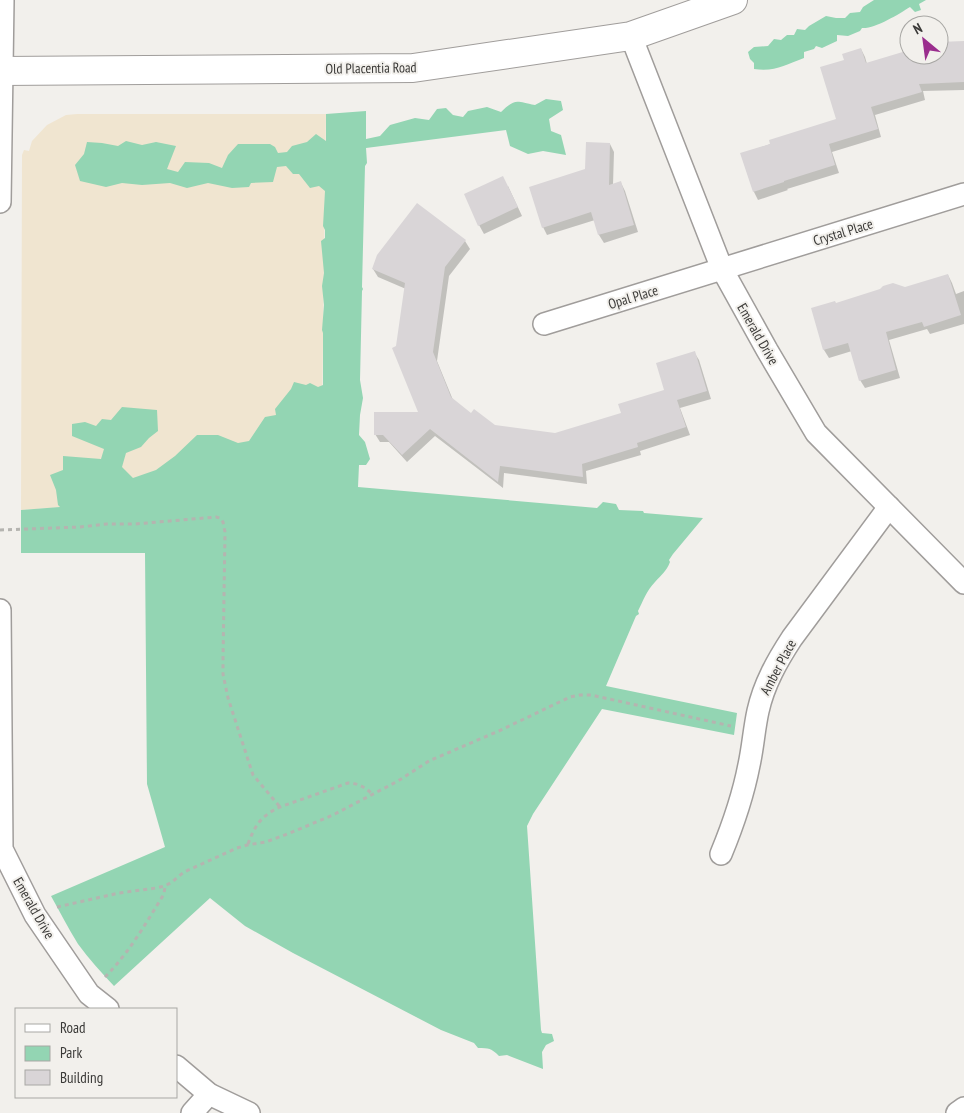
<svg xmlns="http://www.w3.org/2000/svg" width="964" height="1113" font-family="'PT Sans Narrow',sans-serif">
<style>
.industrial{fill:#f0e5d0}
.green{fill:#93d5b3}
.shadow{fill:#0003}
.building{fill:#d9d5d7}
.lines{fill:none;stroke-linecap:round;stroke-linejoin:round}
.minor-casing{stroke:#a09d9b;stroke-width:24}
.secondary-casing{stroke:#a09d9b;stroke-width:30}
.path{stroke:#b5b4b0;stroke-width:3;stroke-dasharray:4 4;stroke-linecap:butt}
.minor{stroke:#fff;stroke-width:21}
.secondary{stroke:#fff;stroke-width:28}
.labels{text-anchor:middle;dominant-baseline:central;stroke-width:4;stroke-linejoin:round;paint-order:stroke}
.street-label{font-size:14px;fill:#3a3937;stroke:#f2f0ec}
</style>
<rect width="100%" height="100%" fill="#f2f0ec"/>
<!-- industrial -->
<path class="industrial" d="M77,114H326L321,490L21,510L22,155L24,150L29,151L32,141L47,125L66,115Z"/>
<!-- green -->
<g class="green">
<path d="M874,0H926L919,4L921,10L915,12L910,7C899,14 875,29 862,28L860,31L848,36L837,35V41L822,48L816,46L814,49L804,52V58C785,65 775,72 754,69V63L750,59L748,52L754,47L768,46L774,39L781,40L787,35H794L797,29L805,30L809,26L826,16L836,18H845L850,13L860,12L863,7Z"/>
<path d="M546,99L561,101L563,110L549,119L551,131L561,135L566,155L543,151L528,154L510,146L506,130L366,148L367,163L365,166L362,287L363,289L362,291L360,380L363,398L360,415L359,435L365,442L370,459L366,465H359L358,487L597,508L603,502L616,504L619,510L643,511L644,513L703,518L673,554L669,560L670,562C666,572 662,574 655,582C647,590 643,601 638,611L639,614L636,616L606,686L737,713L734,735L602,709L533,814L527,826L541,1030L542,1033L552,1034L554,1041L546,1045L542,1052L543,1069L507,1055L499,1056C491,1048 489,1048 478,1048L474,1043L441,1030L293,953L245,926L210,898L114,986C101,972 89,959 78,944C68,928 60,912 51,896L165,847L147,784L145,553H21V510L60,507L58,505L56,490L50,475L63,470V456L101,459L104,449L72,436V424L85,422L96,426L102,419L111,420L122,407L157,410L158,431L149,438L141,447L126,453L122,467L133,478L156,470L175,456L197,435H218L238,443L249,441L265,417L276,415L275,409L291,389L294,382L306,385L310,383L318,387L323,385V333L322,330L324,305L322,286L324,273L321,241L325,238V230L323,226L325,191L319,186L310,188L299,174H293L286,166L277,167L273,182L251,183L249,187L232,188L208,183L187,188L170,183L142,185L122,183L106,187L80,181L75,165L84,154L87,142L102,143L118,146L126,141L142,145L156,142L176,146L167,169L178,172L185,162L209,163L222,168L228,155L238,144H270L275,147L278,153L287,152L292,146L307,142L316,134L326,141V114L366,111V139L380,136L390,125L415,118L429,120L437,109L446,108L453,115L463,117L468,111L487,107L501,112C516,98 515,101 535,105Z"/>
</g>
<!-- shadow -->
<g class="shadow">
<path d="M939,43H964V90L923,91L925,100L875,115L881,137L832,152L839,173L787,189L788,190L758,200L754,192L742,154L838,120L845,61L861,49L865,57L867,64L908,52L909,44V55H939Z"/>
<path d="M610,144L614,152L613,185L621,183L625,191L638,232L604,243L599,235L595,220L547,235L543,227L587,170Z"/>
<path d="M508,186L522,216L484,234L479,225Z"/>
<path d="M417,205L465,241L470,249L449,276L437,361L453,400L471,415L494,427L555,434L622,414L666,391L694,352L699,360L711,399L680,408L690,435L640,451L641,455L586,471L587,484L504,473L503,488L435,436L407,462L389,442H380L375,434L420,413L397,347L406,289L378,277L373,269Z"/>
<path d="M948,275L952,283L956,294L964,291V324L930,334L927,329L889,340L900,378L865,388L860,380L852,351L829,358L824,350L836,304L905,288Z"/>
</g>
<!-- building -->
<g class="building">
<path d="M964,41V82L919,84L922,92L871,107L878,129L829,144L835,165L784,181V182L753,192L740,153L770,144L769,140L836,119L820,67L844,60L842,54L861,48L866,63L906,51L904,43H909V55H939V42Z"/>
<path d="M586,142L610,143L609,185L621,181L634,225L598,235L591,212L542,228L529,187L585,169Z"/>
<path d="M503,176L518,207L478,226L464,194Z"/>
<path d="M417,203L466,240L445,267L433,352L451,397L471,413L474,409L495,425L555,433L621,413L618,404L664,390L656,363L695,351L707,391L677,400L686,427L637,443L638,447L582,464L583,477L500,466L498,482L430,429L402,455L383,435H374V412H418L392,348L396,346L405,283L372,269L377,255Z"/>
<path d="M948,274L961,315L924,327L922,322L886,332L896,370L859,381L848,343L823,350L811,308L835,301L836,303L880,289L883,286L893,283L905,287Z"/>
</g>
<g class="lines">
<defs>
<g id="minor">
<path d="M631,36L722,269L767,350L816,433L964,583"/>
<path d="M0,202L3,0"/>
<path d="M544,324L964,194"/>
<path d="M0,610L2,849L35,915L89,994L108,1009"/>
<path d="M721,854C733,825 743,796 749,765C753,747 754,729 758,711C764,684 777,661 792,638L889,507"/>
<path d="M176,1066L209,1094L249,1113"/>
<path d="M192,1113L209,1094"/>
<path d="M957,1113L964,1108"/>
</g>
<path id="secondary" d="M0,71L413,68L631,36L733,0"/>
</defs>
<!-- minor casing -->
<use href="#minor" class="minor-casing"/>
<!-- secondary casing -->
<use href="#secondary" class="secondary-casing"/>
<!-- path -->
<g class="path">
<path d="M0,530L80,527L107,524H135L216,517L220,518L223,522L225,532L223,660V674L228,698L251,769L253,775L280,807"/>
<path d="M248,844C255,825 261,816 280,807L348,783C358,783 365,787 372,794"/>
<path d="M57,907L119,893L156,888L165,886L172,882L184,872L237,848L247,845L266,842L290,833L333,815L398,781L429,761L501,730L570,697L580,695H591L731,726"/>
<path d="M105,977C129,953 146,923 164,894L165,886"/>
</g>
<!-- minor -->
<use href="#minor" class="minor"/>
<!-- secondary -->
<use href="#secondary" class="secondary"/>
</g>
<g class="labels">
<!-- street labels -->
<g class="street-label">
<text transform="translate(371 68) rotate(-1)">Old Placentia Road</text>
<text transform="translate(843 232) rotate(-17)">Crystal Place</text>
<text transform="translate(633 297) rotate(-17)">Opal Place</text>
<text transform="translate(758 334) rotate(60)">Emerald Drive</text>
<text transform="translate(778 667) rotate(-62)">Amber Place</text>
<text transform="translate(34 908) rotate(60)">Emerald Drive</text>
</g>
</g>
<!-- legend -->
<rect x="15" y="1008" width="162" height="90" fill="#f2f0ec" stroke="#a8a7a4"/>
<rect x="25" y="1024" width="25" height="8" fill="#ffffff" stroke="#a8a7a4"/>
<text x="60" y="1033" font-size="15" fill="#3a3937">Road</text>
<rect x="25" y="1046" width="25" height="15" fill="#93d5b3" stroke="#a8a7a4"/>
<text x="60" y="1058" font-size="15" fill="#3a3937">Park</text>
<rect x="25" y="1070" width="25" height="15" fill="#d9d5d7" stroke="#a8a7a4"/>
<text x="60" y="1083" font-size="15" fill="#3a3937">Building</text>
<!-- north arrow -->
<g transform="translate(924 40) rotate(331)"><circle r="24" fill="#f2f0ec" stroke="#a8a7a4"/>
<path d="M0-4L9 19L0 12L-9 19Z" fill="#9a2d8d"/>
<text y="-8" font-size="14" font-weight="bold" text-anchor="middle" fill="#3a3937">N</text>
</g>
</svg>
